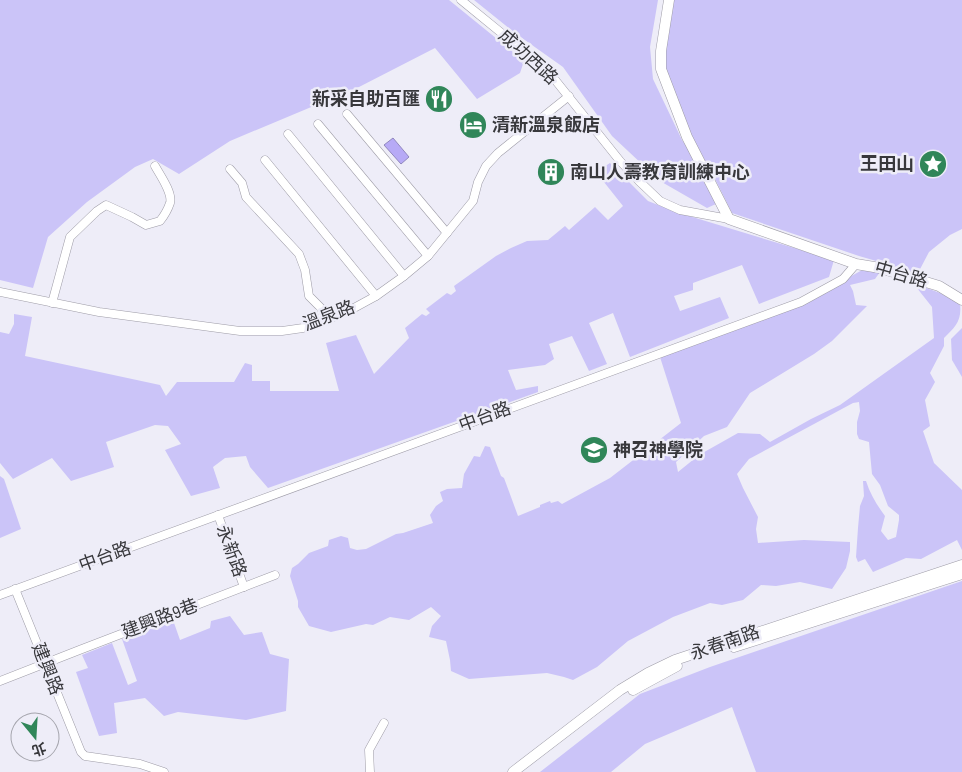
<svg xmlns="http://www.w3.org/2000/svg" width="962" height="772" font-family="'Sofia Sans Condensed','Noto Sans TC',sans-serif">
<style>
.green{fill:#cbc4f8}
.water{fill:#b7aaf6;stroke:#9188be}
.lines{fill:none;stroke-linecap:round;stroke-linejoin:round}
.street-casing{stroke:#9e9ca7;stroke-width:9}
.secondary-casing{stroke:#9e9ca7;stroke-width:11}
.street{stroke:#fff;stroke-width:8}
.secondary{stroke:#fff;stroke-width:10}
.labels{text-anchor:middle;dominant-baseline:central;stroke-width:5;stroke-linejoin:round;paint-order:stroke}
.street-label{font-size:18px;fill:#38383c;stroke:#eeedf8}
.poi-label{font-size:18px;font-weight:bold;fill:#38383c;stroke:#eeedf8;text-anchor:start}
</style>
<rect width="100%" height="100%" fill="#eeedf8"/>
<!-- green -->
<g class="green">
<path d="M0,0H449L524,61L520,73L477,99L435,48L359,87L230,141L179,174L153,159L135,167L87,202L48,237L33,288L0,280Z"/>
<path d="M474,0H658L650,47L653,79L682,140L702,167L716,204L707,208L660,181L612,136L563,67L515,33Z"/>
<path d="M665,0H962V229L950,235L929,252L918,273L859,256L732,213L711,171L671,101L658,59Z"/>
<path d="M610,163L648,201L676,212L834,260L829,277L759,304L742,265L693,283V290L674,296L680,311L720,297L729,318L630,357L613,313L589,323L607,364L589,371L572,336L549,344L554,359L545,365L508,370L516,390L538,386V392L268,488L250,467L246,456L225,458L213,467L220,488L191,496L165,450L181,444L168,426L155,425L106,442L114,467L71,481L52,458L13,479L0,463V332L9,334L14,324V314L32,317L25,356L160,385L166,396L177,382H234L245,363L252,365V381H270V391H339L326,343L356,335L374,374L409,338L405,328L422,314L426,316L430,313L426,309L447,293L451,295L456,291L454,286L496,256L511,248L527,241L548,240L565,226L569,230L595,207L608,220L623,206L596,172Z"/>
<path d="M864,269L880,272L875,279L850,285L853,291L856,305L867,306L832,341L814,354L750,393L727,427L704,436L676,462L678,472L699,455L738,433L760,434L770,442L811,419L840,405L934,338L932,307L913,283L940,293L960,304C962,321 955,327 944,338V346L930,373L935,382L925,400L930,426L923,431L934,463L962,490V550L957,540L921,559L906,558L873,572L865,559L858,562L856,557L858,528L860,506L864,496L863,481H866C870,494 877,505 885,516L881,531L888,540L896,537L899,520V515L888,506L880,485L872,474L869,442L859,439L857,434V422L860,411L859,402L853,403L749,459L737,474L743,488L758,517L756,529L758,543L804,540L850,542V551L846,568L832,589L800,582L776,586L761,585L743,600L722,605L710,603L673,617L628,641L597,667L573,680L564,677L547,673L469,679L451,671L450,660L446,641L429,637L432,626L441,616L431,607L409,620L390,617L373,625L366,624L331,632L309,626L298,607V601L290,576L292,568L298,564L309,553L328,546L329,540L341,536L348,538L350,548L357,550L366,549L396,534L403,533L433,523L430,515L436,506L443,501L440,492L447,489L462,488L464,474L474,456L480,457L485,446L490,447L501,476L504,478L518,516L540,507V505L550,501L551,503L558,501L562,504L610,478L681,423L660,357L803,303Z"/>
<path d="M962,328V377L952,360L951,339Z"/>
<path d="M0,476L4,479L21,529L0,538Z"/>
<path d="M962,581V772H756L732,707L645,744L611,772H540L640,694L710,667Z"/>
<path d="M230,616L244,635L262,632L270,654L289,659L286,711L246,720L178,712L164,716L145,698L114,703L117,733L99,736L76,672L88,668L82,655L112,643L128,685L137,681L122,639L173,620L180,640L210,628L211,621Z"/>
</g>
<!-- water -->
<path class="water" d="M393,138L409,157L401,164L384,145Z"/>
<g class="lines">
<defs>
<g id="street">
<path d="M461,0L548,71L620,161L639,181L660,201L680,210L729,219"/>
<path d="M347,114L447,233"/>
<path d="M318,124L428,256"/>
<path d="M288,134L404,276"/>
<path d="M265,160L376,296"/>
<path d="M230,169L242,183L246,197L299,254L305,270L309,296L321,308L324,321"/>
<path d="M0,292L99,312L240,331H282L303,328L324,321L354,308L376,296L404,276L428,256L473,201L478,182L486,166L498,153L569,96"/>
<path d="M52,303L70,237L97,211L106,205L132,217L146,225L160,221C164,216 168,209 170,203C173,193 160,175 155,166"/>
<path d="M218,515L244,587"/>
<path d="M15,589L81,752L85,756L140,764L164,772"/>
<path d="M0,595L801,302L843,279L856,264"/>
<path d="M0,681L82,649L275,575"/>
<path d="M370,772L369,750L384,723"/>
</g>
<g id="secondary">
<path d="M669,0L661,51V69L687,137L729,219L856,264L880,268L939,286L962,300"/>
<path d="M734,647L962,574"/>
<path d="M633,690L677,666"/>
<path d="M513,772L620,690L648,673L675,660L962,565"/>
</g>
</defs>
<!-- street casing -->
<use href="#street" class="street-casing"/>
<!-- secondary casing -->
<use href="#secondary" class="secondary-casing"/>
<!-- street -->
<use href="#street" class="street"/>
<!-- secondary -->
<use href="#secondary" class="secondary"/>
</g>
<!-- icons -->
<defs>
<symbol id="restaurant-disc" viewBox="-11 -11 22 22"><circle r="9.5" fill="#308659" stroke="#eeedf8"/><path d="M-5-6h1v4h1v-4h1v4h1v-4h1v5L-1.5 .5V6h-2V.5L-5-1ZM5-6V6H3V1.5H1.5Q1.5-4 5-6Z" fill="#fff"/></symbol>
<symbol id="hotel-disc" viewBox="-11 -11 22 22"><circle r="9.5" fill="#308659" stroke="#eeedf8"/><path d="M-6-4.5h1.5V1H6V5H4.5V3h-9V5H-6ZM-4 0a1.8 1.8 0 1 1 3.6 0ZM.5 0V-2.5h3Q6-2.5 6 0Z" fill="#fff"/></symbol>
<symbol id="sight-disc" viewBox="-11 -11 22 22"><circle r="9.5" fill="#308659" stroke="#eeedf8"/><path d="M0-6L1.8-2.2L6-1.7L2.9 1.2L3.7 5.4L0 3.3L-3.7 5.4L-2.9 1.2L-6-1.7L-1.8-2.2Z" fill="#fff"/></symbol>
<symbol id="building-disc" viewBox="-11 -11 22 22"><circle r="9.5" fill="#308659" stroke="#eeedf8"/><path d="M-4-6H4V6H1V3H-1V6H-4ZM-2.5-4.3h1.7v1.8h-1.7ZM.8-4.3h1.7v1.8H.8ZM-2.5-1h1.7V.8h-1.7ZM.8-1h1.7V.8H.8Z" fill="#fff"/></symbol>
<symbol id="university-disc" viewBox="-11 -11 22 22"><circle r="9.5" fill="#308659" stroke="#eeedf8"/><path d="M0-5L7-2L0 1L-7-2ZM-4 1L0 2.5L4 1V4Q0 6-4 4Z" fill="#fff"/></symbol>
</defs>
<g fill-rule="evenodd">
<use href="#restaurant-disc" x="423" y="83" width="32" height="32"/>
<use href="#hotel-disc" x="457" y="109" width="32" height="32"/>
<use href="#sight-disc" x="917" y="148" width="32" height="32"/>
<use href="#building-disc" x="535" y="156" width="32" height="32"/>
<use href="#university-disc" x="578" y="434" width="32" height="32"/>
</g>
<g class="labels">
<!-- street labels -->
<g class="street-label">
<text transform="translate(528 57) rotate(42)">成功西路</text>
<text transform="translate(901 275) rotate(16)">中台路</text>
<text transform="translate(329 316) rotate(-21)">溫泉路</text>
<text transform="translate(485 417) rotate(-20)">中台路</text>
<text transform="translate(231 551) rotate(70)">永新路</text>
<text transform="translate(105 557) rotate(-20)">中台路</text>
<text transform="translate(160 619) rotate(-21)">建興路9巷</text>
<text transform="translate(725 643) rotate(-19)">永春南路</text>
<text transform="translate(47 669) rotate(68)">建興路</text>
</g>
<!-- poi labels -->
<g class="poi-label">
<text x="420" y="99" text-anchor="end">新采自助百匯</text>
<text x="492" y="125">清新溫泉飯店</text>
<text x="914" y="164" text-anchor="end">王田山</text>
<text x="570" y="172">南山人壽教育訓練中心</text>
<text x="613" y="450">神召神學院</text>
</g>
</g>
<!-- north arrow -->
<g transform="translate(35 737) rotate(162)"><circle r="24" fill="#eeedf8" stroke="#a5a5ad"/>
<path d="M0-4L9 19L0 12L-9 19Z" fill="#308659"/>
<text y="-8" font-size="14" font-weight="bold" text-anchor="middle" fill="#38383c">北</text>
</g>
</svg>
